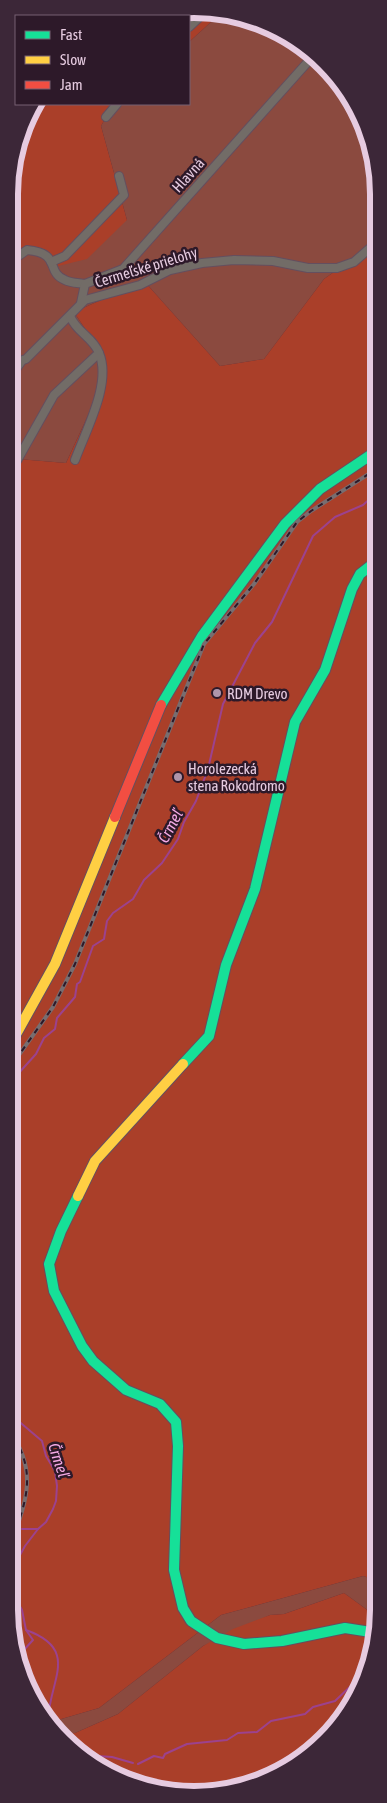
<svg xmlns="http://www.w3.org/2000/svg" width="387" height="1803" font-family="'Asap Condensed',sans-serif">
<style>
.green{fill:#8b4a3f}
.forest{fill:#aa3f29}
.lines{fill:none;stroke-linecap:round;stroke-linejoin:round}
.stream{stroke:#9c428e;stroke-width:2}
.street-casing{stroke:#644f5f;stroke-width:10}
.fast-casing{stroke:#644f5f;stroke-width:12}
.slow-casing{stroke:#644f5f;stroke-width:12}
.jam-casing{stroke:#644f5f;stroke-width:12}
.street{stroke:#726c67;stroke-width:8}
.fast{stroke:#16e098;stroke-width:10}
.slow{stroke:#ffcf43;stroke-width:10}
.jam{stroke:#f24e42;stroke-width:10}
.rail-casing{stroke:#776d70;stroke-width:4}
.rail{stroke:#2d1929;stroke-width:2;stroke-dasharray:5.5;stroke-linecap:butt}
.poi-dot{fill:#af95aa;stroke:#2d1929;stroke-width:2}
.labels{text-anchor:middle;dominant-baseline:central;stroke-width:5;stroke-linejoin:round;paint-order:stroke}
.street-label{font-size:15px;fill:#e6cbe0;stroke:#2d1929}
.poi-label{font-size:15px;fill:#e6cbe0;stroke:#2d1929;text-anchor:start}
.water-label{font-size:16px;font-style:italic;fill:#f3a9e4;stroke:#2d1929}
.rim{fill:none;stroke:#e6cbe0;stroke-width:6}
</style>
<rect width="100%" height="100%" fill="#493245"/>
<!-- green -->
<g class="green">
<path d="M222,12L275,28L324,63L364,123L378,181V241L324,279L264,359L220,366L144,281L74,312L103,356L96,398L66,463L18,459L10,471V266L28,249L127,220L101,126L113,104H189V42Z"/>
<path d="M363,1576L377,1580V1617L344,1593L284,1614L270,1615L203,1646L118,1714L75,1733L60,1735L51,1722L99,1708L221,1615Z"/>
</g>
<!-- forest -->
<g class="forest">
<path d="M217,10L222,12L189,42V16H143Z"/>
<path d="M33,104H113L101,126L127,220L87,259L54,267L28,249L10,266V170Z"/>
<path d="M378,241L377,1580L363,1576L221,1615L99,1708L51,1722L23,1680L9,1609L10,547L14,534L10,531V471L18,459L66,463L96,398L103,356L74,312L144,281L220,366L264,359L324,279Z"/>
<path d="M344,1593L377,1617V1633L354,1702L315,1749L253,1785L182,1794L112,1775L63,1740L60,1735L75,1733L118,1714L203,1646L233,1629L270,1615L284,1614Z"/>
</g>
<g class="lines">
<!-- stream -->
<g class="stream">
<path d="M9,1010L21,1020"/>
<path d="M9,1093L17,1075L36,1054L44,1038L55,1029L57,1018L75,997L77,984L80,982L93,946L104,939L107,921L113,913L133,899L144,880L162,863L178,839L184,822L196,801L208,769L223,704L255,643L272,622L313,536L335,517L363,505L372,497L378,484"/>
<path d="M22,1529H38"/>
<path d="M9,1575L25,1546L38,1529L46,1522L53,1509L56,1501L57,1486L55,1471L46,1456L42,1441L9,1413"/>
<path d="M9,1586L22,1610L26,1630L33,1640L22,1652L19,1661"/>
<path d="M26,1630C79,1649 51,1678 48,1718"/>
<path d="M57,1731L64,1736V1741"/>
<path d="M83,1755L112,1757L133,1763"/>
<path d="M138,1764L154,1756L163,1758L165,1754L187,1744L227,1740L238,1733L257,1732L271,1721L305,1714L313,1707L335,1701L355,1682H360"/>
</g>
<defs>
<g id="street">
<path d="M189,27L206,11"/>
<path d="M106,117L117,104"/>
<path d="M10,262L27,250C62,253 45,272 65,280C70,283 79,283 85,284"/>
<path d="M51,262L65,256L124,195L119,176"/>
<path d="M81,303L85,284L123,269L314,55"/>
<path d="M10,361L17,362L26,359L85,300L140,285L170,270L202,263L234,260L273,261L308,268H337L354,262L378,241"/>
<path d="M10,378L21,362"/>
<path d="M75,460C86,430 112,383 99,353"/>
<path d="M10,473L54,395L99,353C93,337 76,332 70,316"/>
</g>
<g id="fast">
<path d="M161,705L202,636L285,524L320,489L378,450"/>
<path d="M183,1064L209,1036L226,965L255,889L295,722L325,670L352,589L360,574L378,560"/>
<path d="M78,1196L61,1231L49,1264L54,1291L82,1346L93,1361L126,1390L160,1404L176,1422L178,1446L174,1570L183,1608L191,1621L217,1638L244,1644L282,1641L345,1628L377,1633"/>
<path d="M9,1475V1499"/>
</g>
<g id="slow">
<path d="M9,1047L55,964L115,817"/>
<path d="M78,1196L95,1161L183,1064"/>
</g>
<path id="jam" d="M115,817L161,705"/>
</defs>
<!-- street casing -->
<use href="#street" class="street-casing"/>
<!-- fast casing -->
<use href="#fast" class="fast-casing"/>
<!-- slow casing -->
<use href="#slow" class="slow-casing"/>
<!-- jam casing -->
<use href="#jam" class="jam-casing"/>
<!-- street -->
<use href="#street" class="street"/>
<!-- fast -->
<use href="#fast" class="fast"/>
<!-- slow -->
<use href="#slow" class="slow"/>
<!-- jam -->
<use href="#jam" class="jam"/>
<defs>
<g id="rail">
<path d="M9,1069L53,1007L75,964L204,644L254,584L297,522L311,511L378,468"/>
<path d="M9,1549C25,1504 40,1473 9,1430"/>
</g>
</defs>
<!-- rail casing -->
<use href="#rail" class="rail-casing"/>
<!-- rail -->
<use href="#rail" class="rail"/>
</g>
<!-- markers -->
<g class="poi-dot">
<circle cx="217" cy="693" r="5"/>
<circle cx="178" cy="777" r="5"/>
</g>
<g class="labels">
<!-- street labels -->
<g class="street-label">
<text transform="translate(188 175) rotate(-48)">Hlavná</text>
<text transform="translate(146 267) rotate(-17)">Čermeľské prielohy</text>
</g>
<!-- poi labels -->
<g class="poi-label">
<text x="227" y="693">RDM Drevo</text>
<text x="188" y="768">Horolezecká<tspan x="188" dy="17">stena Rokodromo</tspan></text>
</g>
<!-- water labels -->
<g class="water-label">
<text transform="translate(170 826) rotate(-62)">Črmeľ</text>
<text transform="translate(59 1460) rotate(72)">Črmeľ</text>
</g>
</g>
<!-- crop -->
<path d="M0 0H387V1803H0ZM194 18H194A176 176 0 0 1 370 194V1610A176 176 0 0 1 194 1786H194A176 176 0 0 1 18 1610V194A176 176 0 0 1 194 18Z" fill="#3c2738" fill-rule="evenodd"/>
<path class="rim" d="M194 18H194A176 176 0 0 1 370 194V1610A176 176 0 0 1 194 1786H194A176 176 0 0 1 18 1610V194A176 176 0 0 1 194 18Z"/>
<!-- legend -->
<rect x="15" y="15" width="175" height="90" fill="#2d1929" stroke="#776072"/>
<rect x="25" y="31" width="25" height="8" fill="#16e098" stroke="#776072"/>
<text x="60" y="40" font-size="15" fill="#e6cbe0">Fast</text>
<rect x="25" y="56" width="25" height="8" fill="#ffcf43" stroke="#776072"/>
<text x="60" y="65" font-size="15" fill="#e6cbe0">Slow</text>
<rect x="25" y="81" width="25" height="8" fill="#f24e42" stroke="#776072"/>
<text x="60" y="90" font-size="15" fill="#e6cbe0">Jam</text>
</svg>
